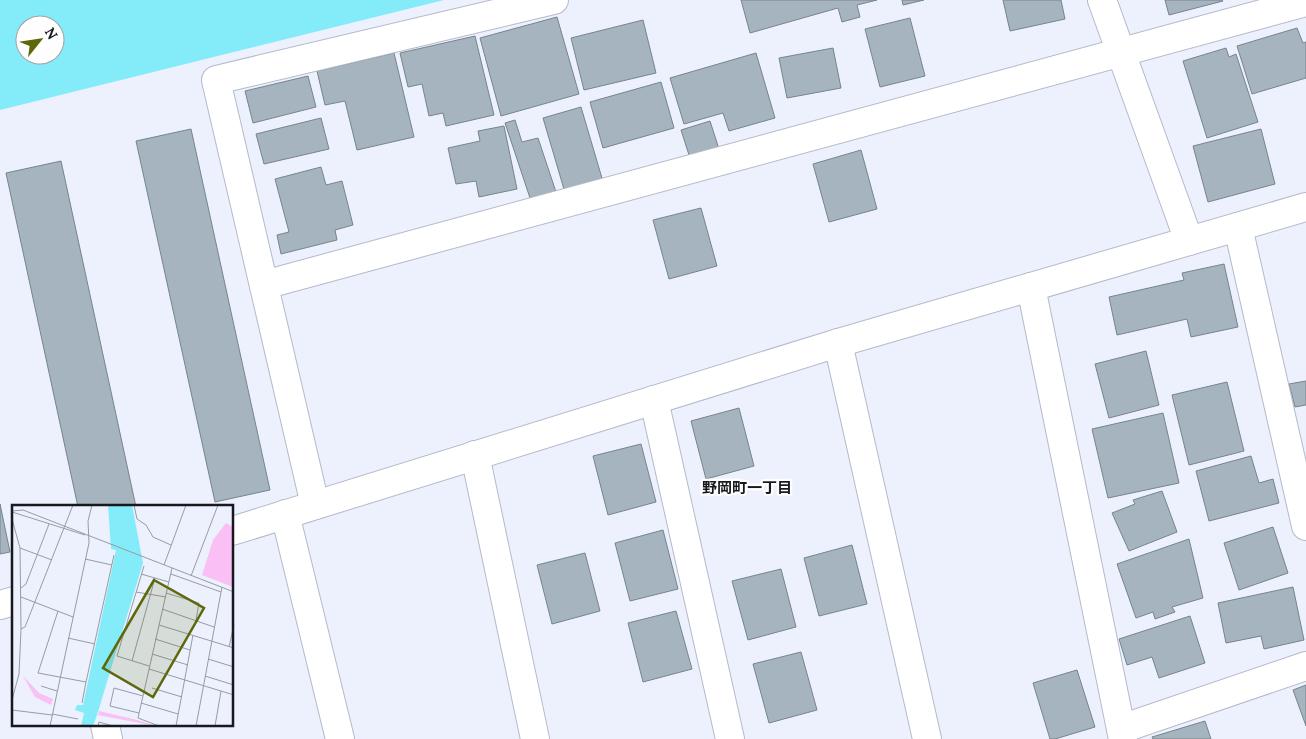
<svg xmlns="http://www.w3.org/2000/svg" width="1306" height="739" font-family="Lora,'Noto Sans JP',serif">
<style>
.water{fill:#84ebf9;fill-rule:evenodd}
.building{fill:#a5b4be;stroke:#76848d}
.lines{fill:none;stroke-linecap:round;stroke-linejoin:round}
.minor-casing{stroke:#b4bac9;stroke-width:30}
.minor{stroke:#fff;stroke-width:28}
.labels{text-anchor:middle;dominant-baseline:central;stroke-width:4.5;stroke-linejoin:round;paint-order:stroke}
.neighbourhood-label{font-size:15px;font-weight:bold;fill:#17191e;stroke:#fefefe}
.inset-road{fill:none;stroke:#979ba4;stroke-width:1}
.view{fill:#5e670a;fill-opacity:0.15;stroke:#5e670a;stroke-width:2.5}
.inset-edge{fill:none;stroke:#17191e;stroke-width:2.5}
</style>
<rect width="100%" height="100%" fill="#ecf1fd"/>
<!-- water -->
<path class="water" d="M0,0H444L0,110ZM25,25H55V55H25Z"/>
<!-- building -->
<g class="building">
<path d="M741,0H877L857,5L860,17L842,22L838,8L750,33Z"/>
<path d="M902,0H924L903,5Z"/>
<path d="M1003,0H1061L1065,19L1010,31Z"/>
<path d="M1165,0H1222L1223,1L1169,15Z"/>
<path d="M557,17L579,94L501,116L480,38Z"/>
<path d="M910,18L925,76L880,87L865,29Z"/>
<path d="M643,20L656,73L584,90L571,38Z"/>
<path d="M1297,28L1303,43L1306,42V78L1252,94L1237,46Z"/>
<path d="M475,36L494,115L446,126L443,113L429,116L422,84L408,87L400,53Z"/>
<path d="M833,48L841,88L787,98L779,58Z"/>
<path d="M1226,48L1229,57L1236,54L1258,122L1207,138L1183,61Z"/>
<path d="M394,53L414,137L357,150L345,101L325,105L317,71Z"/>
<path d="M756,53L775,118L729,131L723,113L684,124L670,78Z"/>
<path d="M308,76L316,107L253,123L245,91Z"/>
<path d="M661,82L674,128L603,148L590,102Z"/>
<path d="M581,107L604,185L566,196L543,118Z"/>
<path d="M321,118L329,149L264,164L256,134Z"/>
<path d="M515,120L522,142L538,138L556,192L531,201L505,123Z"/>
<path d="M710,121L719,149L690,158L681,130Z"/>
<path d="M504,126L517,189L479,197L476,181L456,184L448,148L480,141L478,131Z"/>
<path d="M191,129L270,490L215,502L136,141Z"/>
<path d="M1261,129L1275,184L1208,202L1193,146Z"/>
<path d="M861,150L877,209L829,222L813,164Z"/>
<path d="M61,161L136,507H78L6,173Z"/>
<path d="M321,167L326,185L342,181L353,225L335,230L337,240L281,254L277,235L289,232L275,179Z"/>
<path d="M701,208L717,266L669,279L653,220Z"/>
<path d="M1224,264L1238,327L1191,337L1187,319L1117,335L1109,297L1184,280L1182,273Z"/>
<path d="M1146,351L1159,405L1109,418L1095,364Z"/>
<path d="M1306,381V405L1295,407L1289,384Z"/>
<path d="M1227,382L1244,451L1189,465L1172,395Z"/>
<path d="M739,408L754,466L706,479L691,421Z"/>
<path d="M1163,413L1179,483L1108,498L1092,429Z"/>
<path d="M641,444L656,502L608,515L593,456Z"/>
<path d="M1251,456L1259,483L1273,479L1279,503L1209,521L1196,471Z"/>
<path d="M1162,491L1177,532L1129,551L1112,513L1135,504L1133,500Z"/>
<path d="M0,504L10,552L0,554Z"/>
<path d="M1273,527L1288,573L1239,590L1224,543Z"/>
<path d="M663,530L678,589L630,601L615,543Z"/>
<path d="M1189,539L1203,598L1172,607L1175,612L1155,619L1153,612L1136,618L1117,564Z"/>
<path d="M852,545L867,604L819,616L804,558Z"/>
<path d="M585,553L600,611L552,624L537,565Z"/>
<path d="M781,569L796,627L748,640L732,581Z"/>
<path d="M1293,587L1304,640L1264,649L1261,636L1226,643L1218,603Z"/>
<path d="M676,611L692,669L643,682L628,623Z"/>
<path d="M1190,616L1205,663L1159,678L1152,657L1127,665L1119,639Z"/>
<path d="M801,652L817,710L769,723L753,664Z"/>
<path d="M1077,670L1095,727L1055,739H1050L1033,683Z"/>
<path d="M1306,685V726L1293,690Z"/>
<path d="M1205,721L1211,739H1153L1152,737Z"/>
</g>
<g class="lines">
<defs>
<g id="minor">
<path d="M1102,0L1189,241"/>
<path d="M1238,227L1306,526"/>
<path d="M264,285L1306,2"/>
<path d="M1031,287L1123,739"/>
<path d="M838,343L927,739"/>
<path d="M654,400L730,739"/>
<path d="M475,455L535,739"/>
<path d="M315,505L216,80L554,0"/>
<path d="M285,514L340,739"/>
<path d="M232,531L838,343L1306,207"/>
<path d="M0,605L14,601"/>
<path d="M105,725L108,739"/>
<path d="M1121,729L1306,666"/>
</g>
</defs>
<!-- minor casing -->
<use href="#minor" class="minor-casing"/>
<!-- minor -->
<use href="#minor" class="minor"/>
</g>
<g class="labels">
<!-- neighbourhood labels -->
<g class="neighbourhood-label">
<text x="747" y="487">野岡町一丁目</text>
</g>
</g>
<!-- overview -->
<g transform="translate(12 505)">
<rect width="221" height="221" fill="#ecf1fd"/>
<path d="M214,18L221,22V82L190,70L201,35ZM11,171L27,188L41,194L39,200L23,192ZM87,206L125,215L144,221L86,210Z" fill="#fabff4"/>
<path d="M96,0H120L131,58L85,210L81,221H69L72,208L63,205L65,200H71L104,45L99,44Z" fill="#84ebf9"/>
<path class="inset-road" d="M122,0L125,14L134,20L141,32L159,40M0,6L11,5L222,87M0,7L73,30M0,14L8,43L9,124L7,169L0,195M8,43L40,55M73,54L100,60M152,60L174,0M132,61L105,151L137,161M129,69L157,77M159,69L209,87M179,71L206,0M9,83L14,79L37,19M124,87L154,92M154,88L187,98L184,115M9,92L61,112M150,104L202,122M46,106L26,168L74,177L102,50M147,120L222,143M9,124L13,122L61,0M56,133L83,139M143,134L178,145M217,142L222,120M140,149L176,160M196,154L222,162M120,156L143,73M137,164L222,190M193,171L222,180M29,181L45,186M140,183L170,192M70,198L74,177M129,198L166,209M0,205L40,210M127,208L98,201L102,183L131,191M40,209L66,214M38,221L77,38L76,16L80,0M86,221L87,217L101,221M147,221L126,213L160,63M164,221L181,130M184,221L210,82M203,221L209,186"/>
<path class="view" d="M142,75L192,103L141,192L91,163Z"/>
<rect width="221" height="221" class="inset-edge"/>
</g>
<!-- north arrow -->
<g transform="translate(40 40) rotate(60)"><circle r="24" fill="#fefefe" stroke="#a2a2a4"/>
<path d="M0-4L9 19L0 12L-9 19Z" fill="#5e670a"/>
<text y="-8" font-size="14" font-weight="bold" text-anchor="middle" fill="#17191e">N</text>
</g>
</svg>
